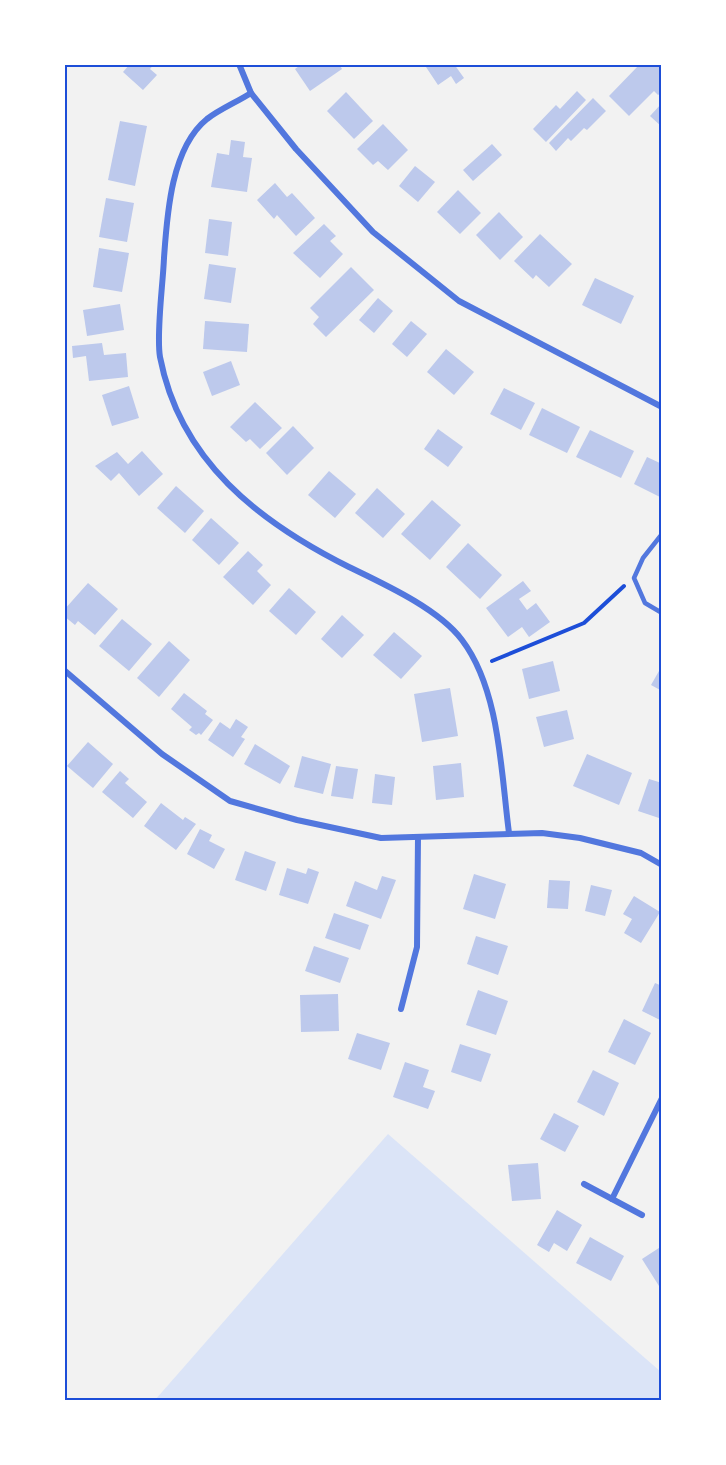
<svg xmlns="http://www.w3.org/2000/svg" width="726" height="1465" font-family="'Roboto Condensed',sans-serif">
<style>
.green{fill:#dbe4f7}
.building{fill:#bdc9ec}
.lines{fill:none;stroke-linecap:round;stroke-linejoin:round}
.path{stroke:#1d4ed8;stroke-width:4}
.service{stroke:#5277de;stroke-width:4.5}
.minor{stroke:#5277de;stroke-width:6}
.neatline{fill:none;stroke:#1d4ed8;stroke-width:2}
</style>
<rect width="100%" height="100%" fill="#f2f2f2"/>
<!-- green -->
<path class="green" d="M388,1134L661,1372V1400H155Z"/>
<!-- building -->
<g class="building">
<path d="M130,64H154L150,69L157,75L143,90L123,72Z"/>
<path d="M302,64H339L342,69L310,91L295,69Z"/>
<path d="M430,64H454L464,78L456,84L451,76L438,85L426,67Z"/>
<path d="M640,64H662V92L658,95L654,91L629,116L609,96Z"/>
<path d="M577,91L586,100L546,142L533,129L556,105L560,109Z"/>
<path d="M346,92L373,121L354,139L327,111Z"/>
<path d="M593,98L606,111L587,130L584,128L571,141L568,138L556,151L549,143Z"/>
<path d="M662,103V127L650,116Z"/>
<path d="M120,121L147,126L135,186L108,180Z"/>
<path d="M383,124L408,150L388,170L378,161L373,165L357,149Z"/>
<path d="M231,140L245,142L243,157L252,158L247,192L211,187L217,153L229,155Z"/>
<path d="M492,144L502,155L473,181L463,170Z"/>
<path d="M415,166L435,182L418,202L399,186Z"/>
<path d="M275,183L287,197L292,193L315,218L296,236L277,215L274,219L257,200Z"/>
<path d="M458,190L481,213L460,234L437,212Z"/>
<path d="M106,198L134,203L127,242L99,237Z"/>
<path d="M499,212L523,237L500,260L476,235Z"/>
<path d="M209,219L232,222L228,256L205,253Z"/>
<path d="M324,224L336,236L330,241L343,254L320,278L293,253Z"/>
<path d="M540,234L572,264L549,287L536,275L533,279L514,261Z"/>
<path d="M99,248L129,253L122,292L93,287Z"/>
<path d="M209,264L236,268L231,303L204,299Z"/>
<path d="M351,267L374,290L326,337L313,324L319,317L310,308Z"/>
<path d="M595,278L634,296L621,324L582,305Z"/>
<path d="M378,298L393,311L374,333L359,320Z"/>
<path d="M120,304L124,330L87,336L83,310Z"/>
<path d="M205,321L249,324L247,352L203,349Z"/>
<path d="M411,321L427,334L407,357L392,344Z"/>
<path d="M102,343L104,355L126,353L128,377L89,381L86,356L73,358L72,346Z"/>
<path d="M446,349L474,372L454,395L427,372Z"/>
<path d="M231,361L240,385L212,396L203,372Z"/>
<path d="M129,386L139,418L112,426L102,395Z"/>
<path d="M504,388L535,403L521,430L490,414Z"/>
<path d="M255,402L282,428L260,449L250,439L246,442L230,427Z"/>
<path d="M542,408L580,427L567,453L529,435Z"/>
<path d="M293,426L314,448L287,475L266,453Z"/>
<path d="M438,429L463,447L448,467L424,449Z"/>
<path d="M590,430L634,451L621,478L576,457Z"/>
<path d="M142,451L163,474L139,496L119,473L111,481L95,466L117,452L128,464Z"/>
<path d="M647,457L662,464V498L634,484Z"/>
<path d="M329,471L356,494L335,518L308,495Z"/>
<path d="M176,486L204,511L185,533L157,508Z"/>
<path d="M377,488L405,514L383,538L355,513Z"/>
<path d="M432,500L461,525L430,560L401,534Z"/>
<path d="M211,518L239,543L219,565L192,540Z"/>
<path d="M468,543L502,575L480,599L446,567Z"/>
<path d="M248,551L263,565L257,571L271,585L253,605L223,577Z"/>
<path d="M523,581L531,591L519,599L527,610L536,603L550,622L529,637L522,627L508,637L486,608Z"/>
<path d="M88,583L118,609L95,635L78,621L75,625L64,616V610Z"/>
<path d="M289,588L316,612L296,635L269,611Z"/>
<path d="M342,615L364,635L342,658L321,639Z"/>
<path d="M122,619L152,644L129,671L99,646Z"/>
<path d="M394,632L422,656L401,679L373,655Z"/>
<path d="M169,641L190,660L159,697L137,678Z"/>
<path d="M553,661L560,691L529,699L522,669Z"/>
<path d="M659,671L662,672V691L651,685Z"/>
<path d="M450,688L458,736L422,742L414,694Z"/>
<path d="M184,693L207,711L205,714L213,720L201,735L199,733L196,735L189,730L192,727L171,709Z"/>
<path d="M567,710L574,739L544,747L536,717Z"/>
<path d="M236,719L248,727L241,737L245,739L233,757L208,740L220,722L230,729Z"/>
<path d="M88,742L113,764L93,788L67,766Z"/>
<path d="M255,744L290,766L280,784L244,764Z"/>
<path d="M587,754L632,773L619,805L573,786Z"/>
<path d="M302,756L331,764L323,794L294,787Z"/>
<path d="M461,763L464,797L436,800L433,766Z"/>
<path d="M336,766L358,769L353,799L331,796Z"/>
<path d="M120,771L129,779L125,783L147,802L133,818L102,792Z"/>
<path d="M375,774L395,777L392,805L372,803Z"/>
<path d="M649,779L662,783V819L638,811Z"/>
<path d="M161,803L183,820L185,817L196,824L176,850L144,826Z"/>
<path d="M200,829L212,835L209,841L225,849L214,869L187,854Z"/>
<path d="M245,851L276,862L266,891L235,880Z"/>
<path d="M287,868L306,874L308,868L319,872L308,904L279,895Z"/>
<path d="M474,874L506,884L495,919L463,909Z"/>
<path d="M382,876L396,880L381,919L346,906L355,881L377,890Z"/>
<path d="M549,880L570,881L568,909L547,908Z"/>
<path d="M591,885L612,890L605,916L585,911Z"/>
<path d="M634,896L660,912L641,943L624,933L632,919L623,914Z"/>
<path d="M334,913L369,925L360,950L325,938Z"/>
<path d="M476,936L508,946L498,975L467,964Z"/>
<path d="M314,946L349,958L340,983L305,971Z"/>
<path d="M655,983L662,986V1021L642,1011Z"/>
<path d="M478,990L508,1001L496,1035L466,1025Z"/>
<path d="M338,994L339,1031L301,1032L300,995Z"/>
<path d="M624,1019L651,1033L635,1065L608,1052Z"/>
<path d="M357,1033L390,1043L381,1070L348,1059Z"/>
<path d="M460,1044L491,1054L481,1082L451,1072Z"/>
<path d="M405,1062L429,1070L423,1087L435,1091L428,1109L393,1097Z"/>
<path d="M593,1070L619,1083L604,1116L577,1102Z"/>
<path d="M554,1113L579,1126L565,1152L540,1139Z"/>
<path d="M538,1163L541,1199L512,1201L508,1165Z"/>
<path d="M557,1210L582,1225L567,1251L554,1243L549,1252L537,1245Z"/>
<path d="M590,1237L624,1256L611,1281L576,1263Z"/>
<path d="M662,1246V1284L659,1286L642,1259Z"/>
</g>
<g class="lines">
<!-- path -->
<path class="path" d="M492,661L584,623L624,586"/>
<!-- service -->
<path class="service" d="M662,534L643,558L634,578L645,603L662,613"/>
<!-- minor -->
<g class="minor">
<path d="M239,64L251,93L296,149L373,232L459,301L662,407"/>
<path d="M251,93C237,102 220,109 207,119C171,148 167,215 164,258C163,284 156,334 160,357C180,461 259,522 349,567C384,584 439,609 462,640C500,690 501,773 509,833"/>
<path d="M64,670L162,754L230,801L297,820L381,838L542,833L580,838L641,853L662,865"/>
<path d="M401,1009L417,947L418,837"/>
<path d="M584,1184L642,1215"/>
<path d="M612,1199L662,1098"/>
</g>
</g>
<!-- border -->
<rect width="726" height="1465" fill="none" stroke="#ffffff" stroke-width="132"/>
<rect x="66" y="66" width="594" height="1333" class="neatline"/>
</svg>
